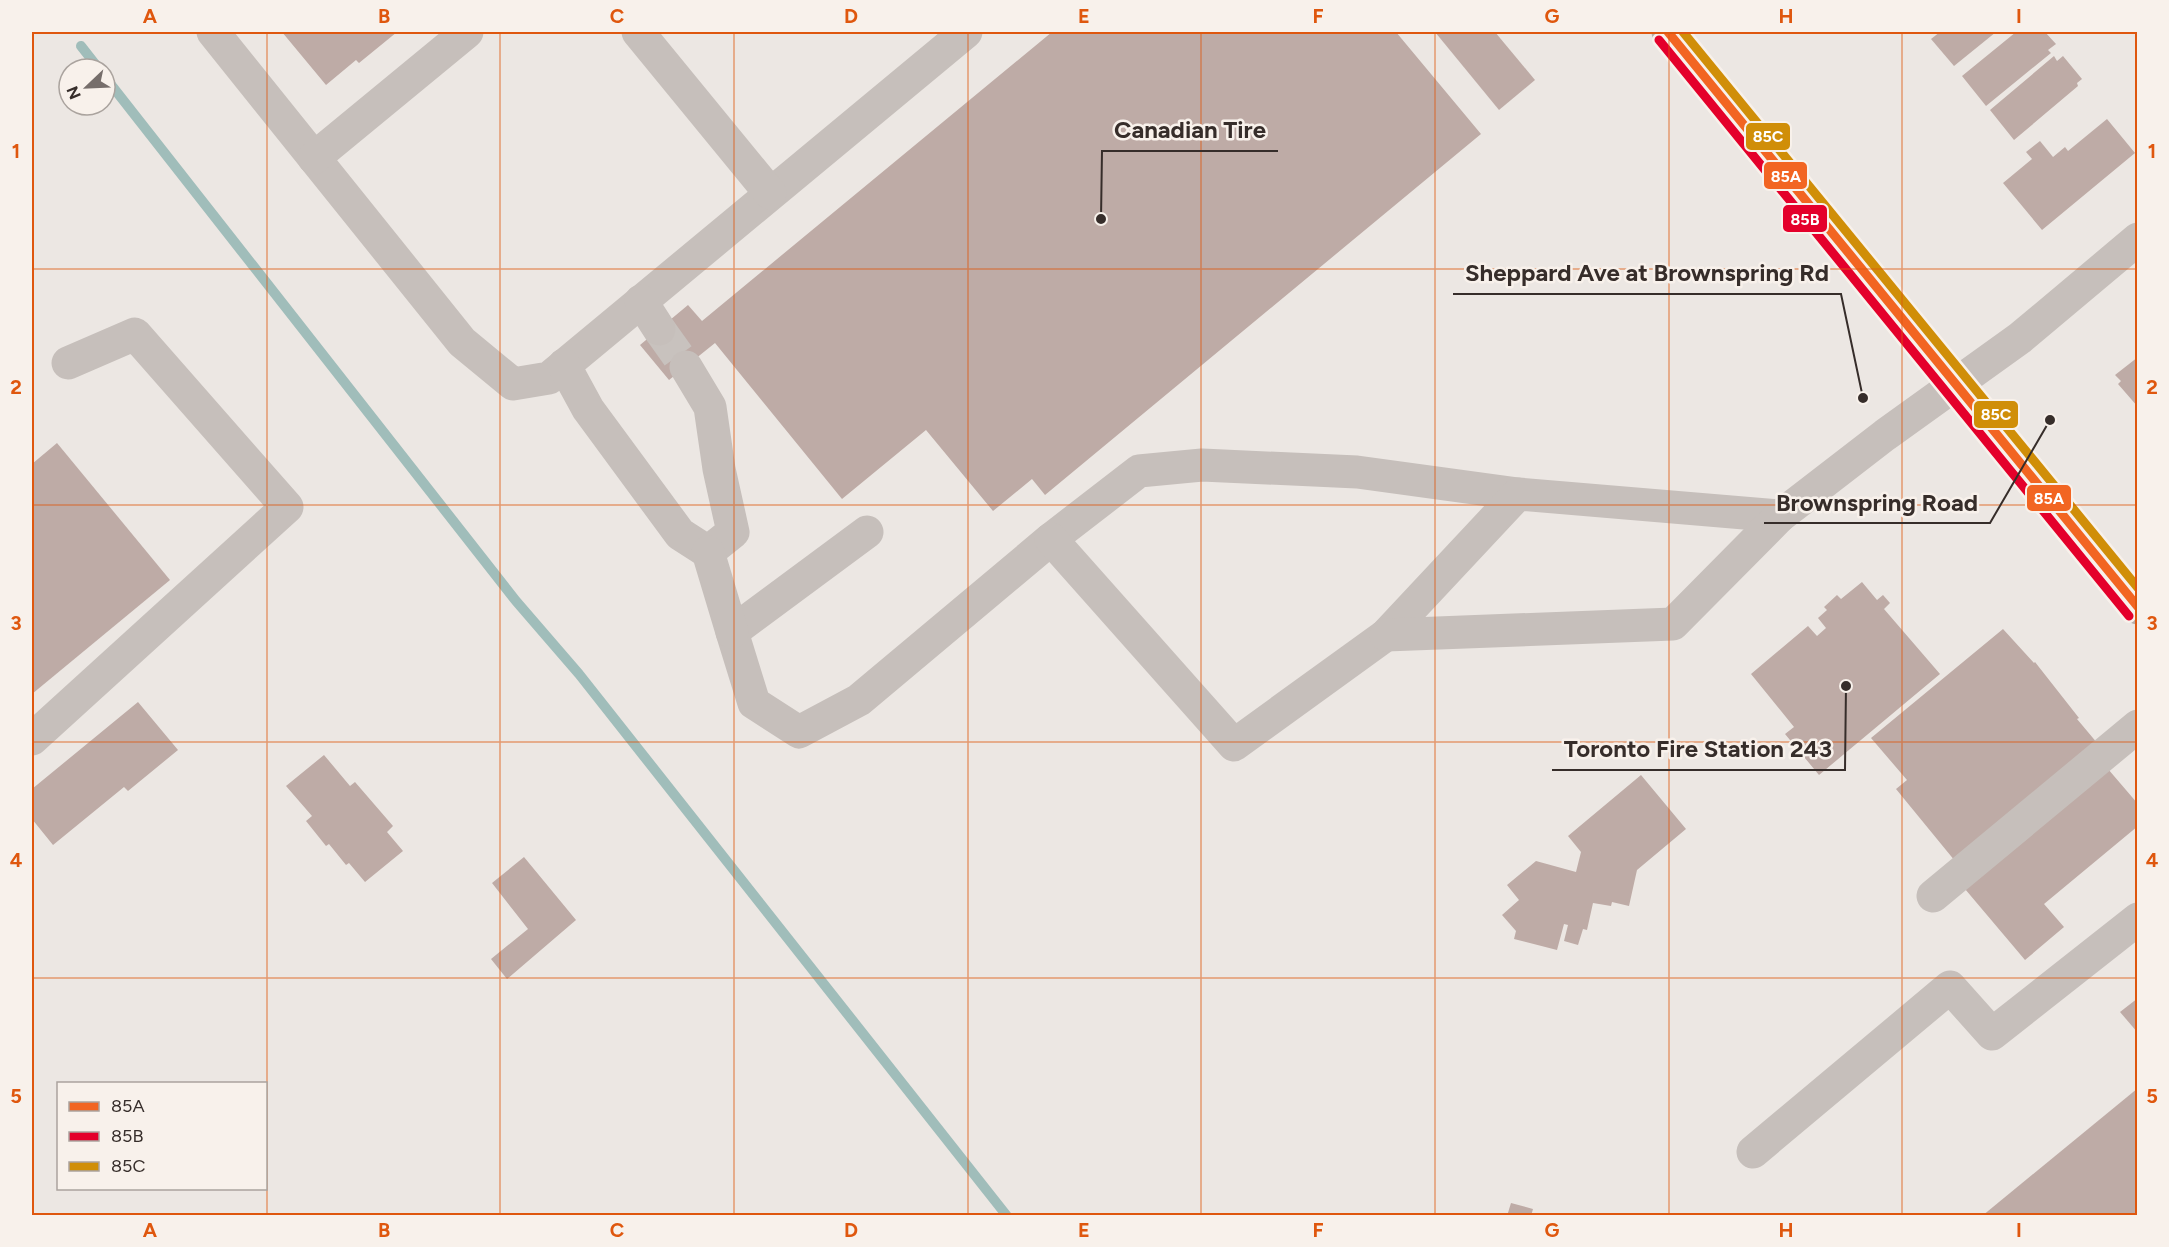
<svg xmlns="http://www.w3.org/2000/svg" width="2169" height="1247" font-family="Figtree,sans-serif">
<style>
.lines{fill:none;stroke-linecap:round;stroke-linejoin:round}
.stream{stroke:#a0bdba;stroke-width:10}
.building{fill:#beaba6}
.minor-tunnel{stroke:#c8c2be;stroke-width:33;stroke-dasharray:33 16;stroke-linecap:butt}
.minor{stroke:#c6bfbb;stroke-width:33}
.major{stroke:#b5aeaa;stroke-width:33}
.bus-1-casing{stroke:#f8f1eb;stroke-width:14}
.bus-2-casing{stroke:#f8f1eb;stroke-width:14}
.bus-3-casing{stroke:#f8f1eb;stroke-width:14}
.bus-1{stroke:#f26522;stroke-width:9}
.bus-2{stroke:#e4002b;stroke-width:9}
.bus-3{stroke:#d08e08;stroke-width:9}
.grid{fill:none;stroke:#df570e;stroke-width:1.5;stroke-opacity:0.55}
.leader{fill:none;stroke:#362d2a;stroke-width:2}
.callout-dot{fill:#362d2a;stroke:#f8f1eb;stroke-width:2}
.callout-label{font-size:24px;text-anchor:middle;font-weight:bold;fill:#362d2a;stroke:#f8f1eb;stroke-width:5;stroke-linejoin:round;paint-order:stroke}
.line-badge{stroke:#f8f1eb;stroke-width:2}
.badge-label{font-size:16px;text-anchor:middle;font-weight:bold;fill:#fff}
.neatline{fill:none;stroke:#df570e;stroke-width:2}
.grid-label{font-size:20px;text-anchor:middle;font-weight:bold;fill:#df570e}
</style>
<rect width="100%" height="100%" fill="#ece7e3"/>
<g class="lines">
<!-- stream -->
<g class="stream">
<path d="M81,46L99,69"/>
<path d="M105,77L516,601L579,674L1007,1216"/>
</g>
</g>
<!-- building -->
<g class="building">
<path d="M282,32H397L359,63L356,60L326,85Z"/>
<path d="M1052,32H1396L1481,134L1045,495L1032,479L993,511L926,430L842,499L715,343L669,380L640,345L688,305L702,321Z"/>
<path d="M1435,32H1495L1535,80L1499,110Z"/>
<path d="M1940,32H1996L1954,66L1931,39Z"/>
<path d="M2016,32H2045L2056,44L2048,50L2051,53L1986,106L1962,76Z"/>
<path d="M2054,56L2057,61L2063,56L2082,79L2077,83L2078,86L2014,140L1990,110Z"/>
<path d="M2107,119L2135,153L2042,230L2003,183L2032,159L2026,152L2040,141L2053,157L2065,147L2068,151Z"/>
<path d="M2138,357V407L2118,384L2121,381L2115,375Z"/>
<path d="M57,443L170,580L32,694V464Z"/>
<path d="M1862,582L1877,600L1883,595L1890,603L1884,609L1940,674L1819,775L1785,734L1794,727L1751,674L1808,626L1817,636L1826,628L1818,618L1827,610L1824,607L1837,595L1841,599Z"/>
<path d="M2003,629L2034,663L2035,662L2079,718L2077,719L2098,744L1955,861L1896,789L1907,780L1871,738Z"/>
<path d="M138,702L178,750L128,791L124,787L53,845L32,819V789Z"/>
<path d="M324,755L350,786L355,782L393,826L387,832L403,851L365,882L349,863L346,865L329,844L326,846L306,821L312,816L286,786Z"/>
<path d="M2108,769L2138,804V826L2044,904L2064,927L2025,960L1965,889Z"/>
<path d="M1641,775L1686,829L1637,870L1629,906L1612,902L1611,906L1593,903L1587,930L1583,929L1578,945L1564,941L1568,925L1564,924L1557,950L1514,939L1516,931L1502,915L1519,900L1507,885L1536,861L1576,872L1581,852L1568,836Z"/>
<path d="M524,857L576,920L507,979L491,959L528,929L492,883Z"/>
<path d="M2138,998V1033L2120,1012Z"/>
<path d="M2138,1088V1216H1982Z"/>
<path d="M1511,1203L1533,1209L1531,1216H1507Z"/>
</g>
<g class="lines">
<!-- minor-tunnel -->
<path class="minor-tunnel" d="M659,329L686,367"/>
<!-- minor -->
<g class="minor">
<path d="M213,32L462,342L513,384L549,378L966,32"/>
<path d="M638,32L770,193"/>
<path d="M314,158L467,32"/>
<path d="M641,301L659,329"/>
<path d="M564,365L588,409L680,534L708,552L733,532L719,469L710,407L686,367"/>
<path d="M867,532L732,632L754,703L799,732L859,700L1051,539L1139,471L1202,465L1357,472L1518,494"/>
<path d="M1051,539L1234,745L1386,635L1518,494L1780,516L1885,435L2020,338L2138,239"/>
<path d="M708,552L732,632"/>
<path d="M1386,635L1673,624L1780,516"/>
<path d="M32,739L287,507L135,334L68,363"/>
<path d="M1933,896L2138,726"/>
<path d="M1753,1152L1950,987L1992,1034L2138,919"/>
</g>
<!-- major -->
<path class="major" d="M1668,32L2138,608"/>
<defs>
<path id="bus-1" d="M1668,32L2138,607"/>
<path id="bus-2" d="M1659,40L2129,616"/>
<path id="bus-3" d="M1683,32L2138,588"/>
</defs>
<!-- bus-1 casing -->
<use href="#bus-1" class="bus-1-casing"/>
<!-- bus-2 casing -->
<use href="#bus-2" class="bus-2-casing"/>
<!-- bus-3 casing -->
<use href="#bus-3" class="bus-3-casing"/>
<!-- bus-1 -->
<use href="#bus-1" class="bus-1"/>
<!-- bus-2 -->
<use href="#bus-2" class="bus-2"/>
<!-- bus-3 -->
<use href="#bus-3" class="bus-3"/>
</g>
<!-- grid -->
<path class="grid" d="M267,32V1216M500,32V1216M734,32V1216M968,32V1216M1201,32V1216M1435,32V1216M1669,32V1216M1902,32V1216M32,269H2138M32,505H2138M32,742H2138M32,978H2138"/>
<!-- callouts -->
<path class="leader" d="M1101 219L1102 151H1278M1863 398L1841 294H1453M2050 420L1990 523H1764M1846 686L1845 770H1552"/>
<g class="callout-dot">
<circle cx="1101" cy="219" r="6"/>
<circle cx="1863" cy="398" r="6"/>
<circle cx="2050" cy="420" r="6"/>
<circle cx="1846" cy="686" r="6"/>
</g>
<g class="callout-label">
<text x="1190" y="138">Canadian Tire</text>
<text x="1647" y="281">Sheppard Ave at Brownspring Rd</text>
<text x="1877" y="511">Brownspring Road</text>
<text x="1698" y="757">Toronto Fire Station 243</text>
</g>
<g class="line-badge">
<rect x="1745" y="122" width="46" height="29" rx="6" fill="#d08e08"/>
<rect x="1763" y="161" width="45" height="29" rx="6" fill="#f26522"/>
<rect x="1782" y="204" width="46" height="29" rx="6" fill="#e4002b"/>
<rect x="1973" y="400" width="46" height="29" rx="6" fill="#d08e08"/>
<rect x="2026" y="484" width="46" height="28" rx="6" fill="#f26522"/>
</g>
<g class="badge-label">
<text x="1768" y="142">85C</text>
<text x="1786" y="182">85A</text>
<text x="1805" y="225">85B</text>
<text x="1996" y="420">85C</text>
<text x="2049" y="504">85A</text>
</g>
<!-- border -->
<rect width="2169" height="1247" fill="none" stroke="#f8f1eb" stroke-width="66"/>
<!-- legend -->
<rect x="57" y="1082" width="210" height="108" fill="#f8f1eb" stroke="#aaa39e" stroke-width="1.5"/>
<rect x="69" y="1102" width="30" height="9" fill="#f26522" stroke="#aaa39e" stroke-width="1.5"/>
<text x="111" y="1112" font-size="18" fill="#362d2a">85A</text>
<rect x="69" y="1132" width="30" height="9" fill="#e4002b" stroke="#aaa39e" stroke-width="1.5"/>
<text x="111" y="1142" font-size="18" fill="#362d2a">85B</text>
<rect x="69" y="1162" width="30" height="9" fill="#d08e08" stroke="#aaa39e" stroke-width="1.5"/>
<text x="111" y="1172" font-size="18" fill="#362d2a">85C</text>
<!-- north arrow -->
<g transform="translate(87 87) rotate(247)"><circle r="28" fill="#f8f1eb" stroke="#aaa39e" stroke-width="1.5"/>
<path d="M0-4.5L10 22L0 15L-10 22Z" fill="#766e6b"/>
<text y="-9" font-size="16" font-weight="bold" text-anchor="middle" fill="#362d2a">N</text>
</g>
<rect x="33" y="33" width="2103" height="1181" class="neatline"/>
<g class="grid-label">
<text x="150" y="23">A</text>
<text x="384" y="23">B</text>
<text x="617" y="23">C</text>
<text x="851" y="23">D</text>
<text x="1084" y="23">E</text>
<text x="1318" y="23">F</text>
<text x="1552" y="23">G</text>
<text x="1786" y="23">H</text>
<text x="2019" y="23">I</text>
<text x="16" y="158">1</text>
<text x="2152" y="158">1</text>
<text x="16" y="394">2</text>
<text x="2152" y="394">2</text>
<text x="16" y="630">3</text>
<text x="2152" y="630">3</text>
<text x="16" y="867">4</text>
<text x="2152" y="867">4</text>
<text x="16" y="1103">5</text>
<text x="2152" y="1103">5</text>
<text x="150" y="1237">A</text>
<text x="384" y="1237">B</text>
<text x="617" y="1237">C</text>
<text x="851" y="1237">D</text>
<text x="1084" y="1237">E</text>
<text x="1318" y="1237">F</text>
<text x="1552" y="1237">G</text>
<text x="1786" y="1237">H</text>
<text x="2019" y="1237">I</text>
</g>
</svg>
